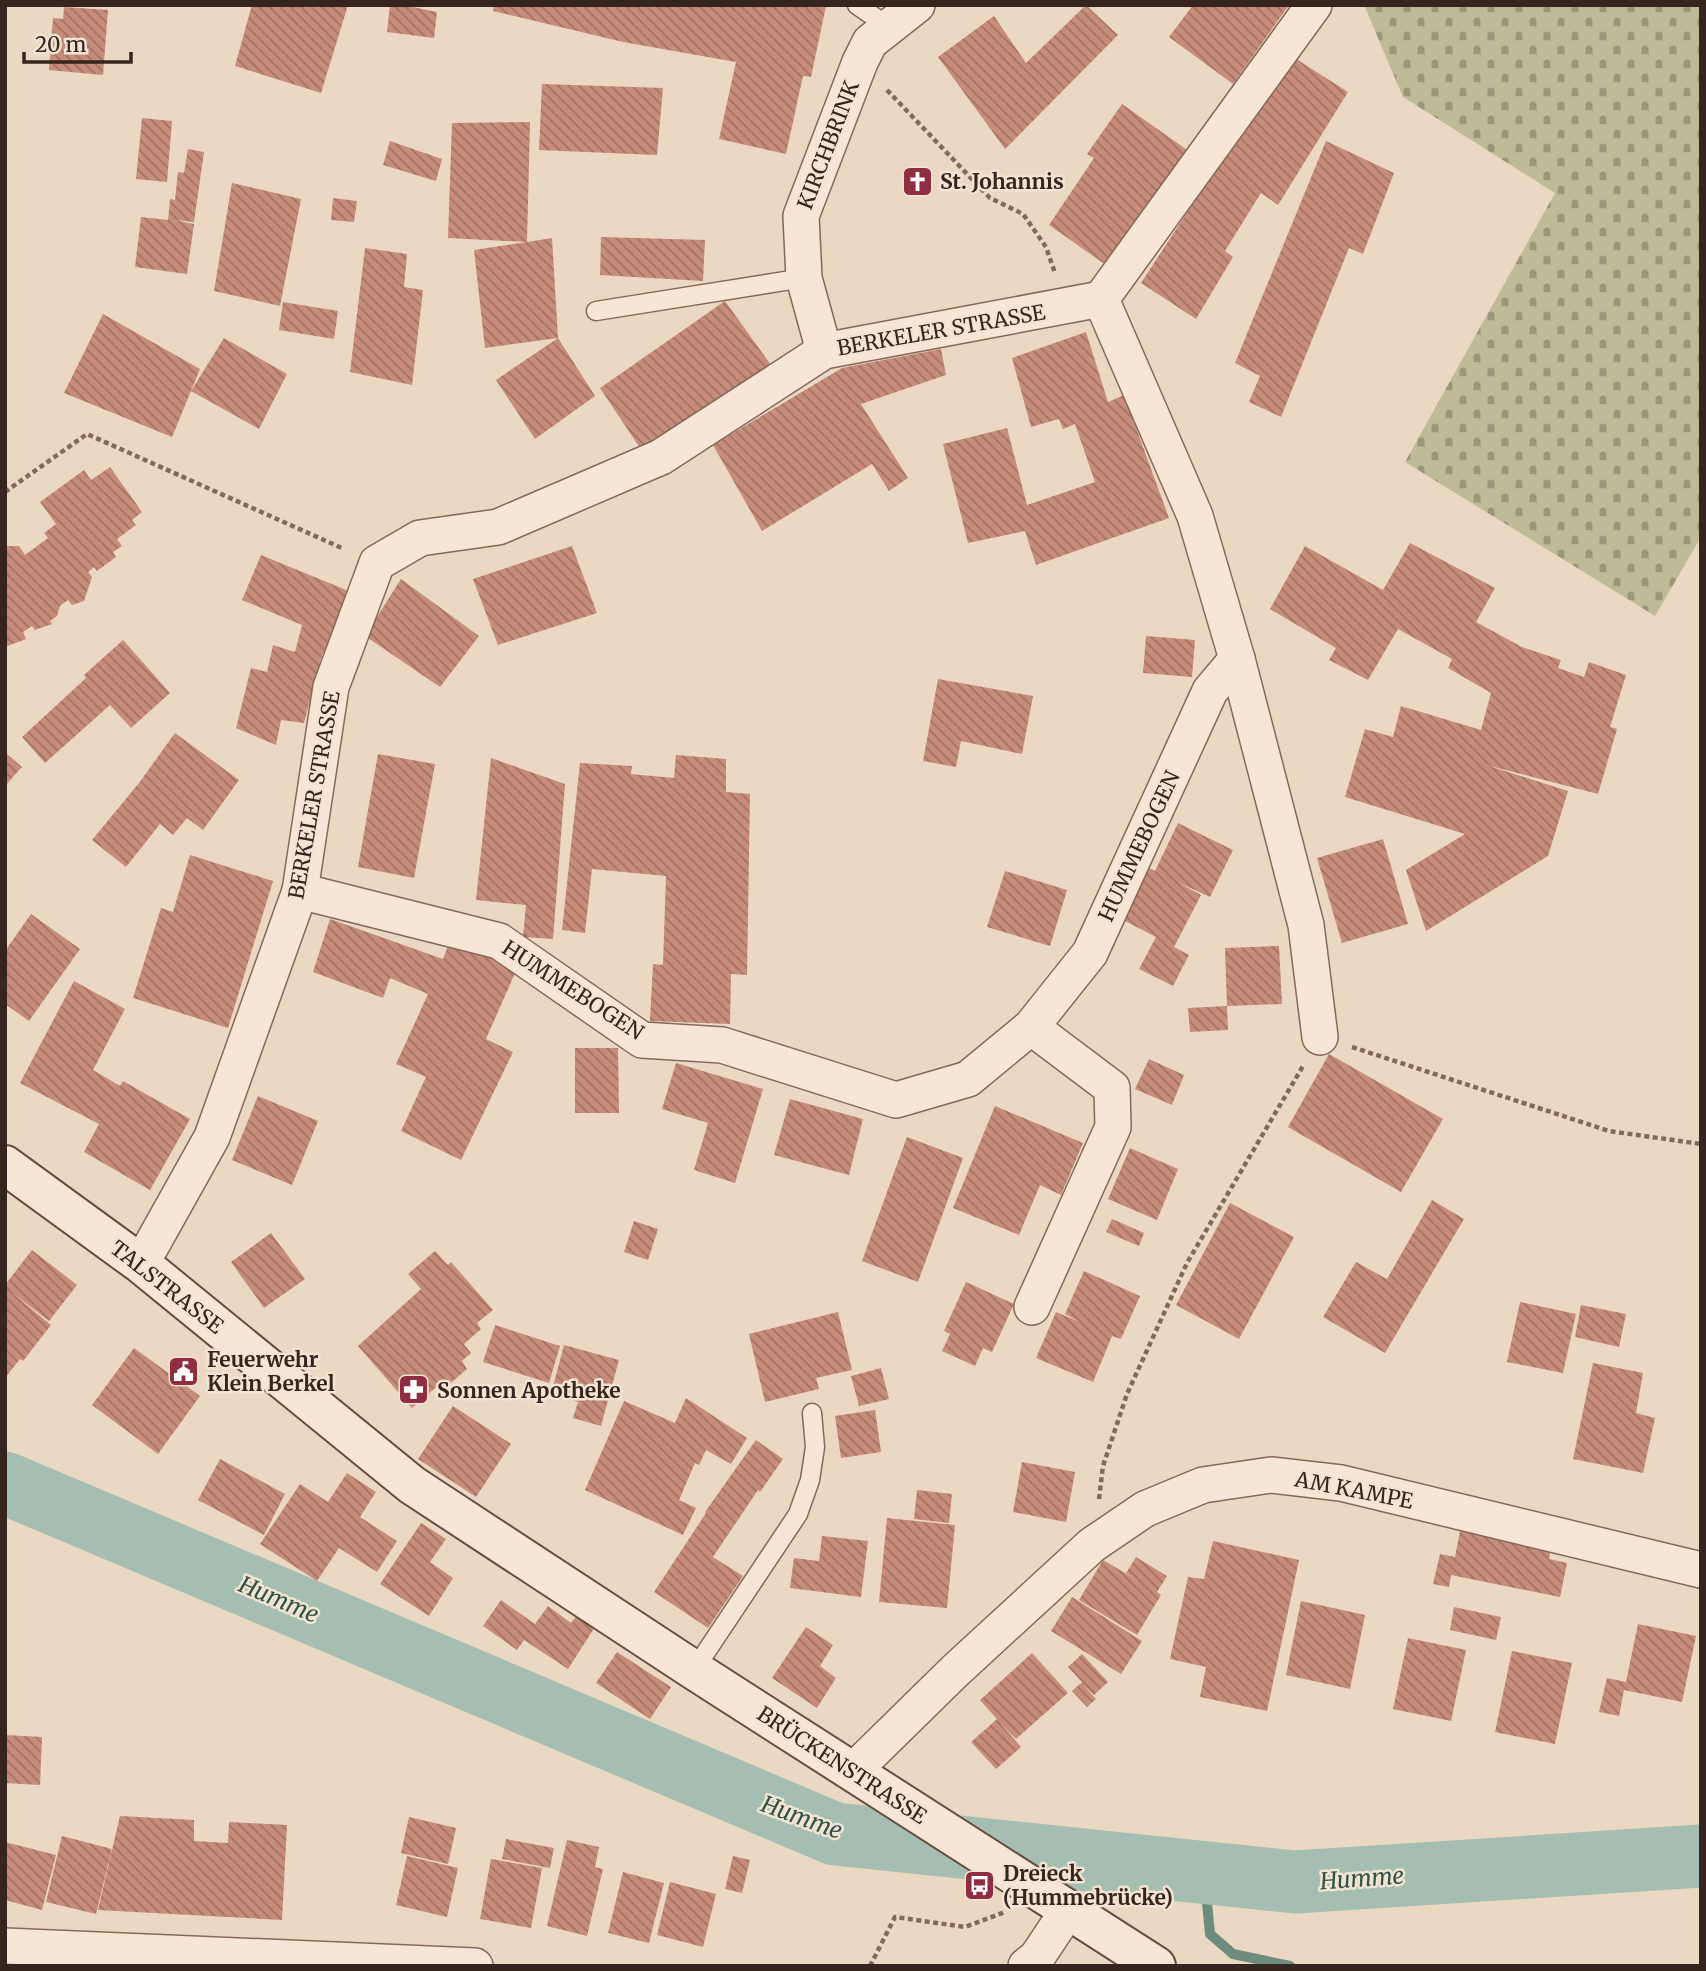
<svg xmlns="http://www.w3.org/2000/svg" width="1706" height="1971" font-family="Merriweather,serif">
<style>
.cemetery{fill:url(#cemetery-stones)}
.lines{fill:none;stroke-linecap:round;stroke-linejoin:round}
.stream{stroke:#6c8c7e;stroke-width:10}
.river{stroke:#a5beb2;stroke-width:63}
.building{fill:url(#building-back-hatch)}
.lane-casing{stroke:#84695b;stroke-width:21}
.street-casing{stroke:#84695b;stroke-width:38}
.secondary-casing{stroke:#664b3e;stroke-width:42}
.path{stroke:#84695b;stroke-width:4.5;stroke-dasharray:5 3.5;stroke-linecap:butt}
.lane{stroke:#f7e6d5;stroke-width:18}
.street{stroke:#f7e6d5;stroke-width:35}
.secondary{stroke:#f7e6d5;stroke-width:38}
.labels{text-anchor:middle;dominant-baseline:central;stroke-width:5;stroke-linejoin:round;paint-order:stroke}
.street-label{font-size:21px;fill:#35251e;stroke:#f3e3d2}
.poi-label{font-size:21px;font-weight:bold;fill:#35251e;stroke:#f3e3d2;text-anchor:start}
.water-label{font-size:23px;font-style:italic;fill:#2e544a;stroke:#f3e3d2}
</style>
<defs>
<pattern id="cemetery-stones" width="16" height="16" patternUnits="userSpaceOnUse" patternTransform="scale(1.75)"><rect width="16" height="16" fill="#bebb96"/><path d="M2 7V4a2 2 0 0 1 4 0v3zM10 15v-3a2 2 0 0 1 4 0v3z" fill="#9b987a"/></pattern>
<pattern id="building-back-hatch" width="6" height="6" patternUnits="userSpaceOnUse" patternTransform="scale(1.75)"><rect width="6" height="6" fill="#c78c7a"/><path d="M-1 5l2 2M0 0l6 6M5-1l2 2" fill="none" stroke="#a27263"/></pattern>
</defs>
<rect width="100%" height="100%" fill="#ebd8c3"/>
<!-- cemetery -->
<path class="cemetery" d="M1364,5H1701V537L1655,616L1405,462L1555,193L1403,97Z"/>
<g class="lines">
<!-- stream -->
<path class="stream" d="M1204,1872L1210,1934L1233,1954L1290,1966"/>
<!-- river -->
<path class="river" d="M5,1483L835,1834L1295,1882L1701,1856"/>
</g>
<!-- building -->
<g class="building">
<path d="M252,5H348L321,93L235,66Z"/>
<path d="M390,5H403L437,12L434,38L387,32Z"/>
<path d="M494,5H823L826,6L811,77L803,76L786,154L719,139L736,62L623,42L493,11Z"/>
<path d="M1086,5L1118,35L1005,149L938,57L994,16L1026,63Z"/>
<path d="M1193,5H1289L1233,84L1169,37Z"/>
<path d="M64,7L108,10L103,75L49,70L53,18L63,19Z"/>
<path d="M1290,55L1348,92L1278,205L1261,193L1225,251L1233,257L1196,319L1141,283Z"/>
<path d="M542,84L663,88L657,155L539,150Z"/>
<path d="M1122,104L1190,152L1159,201L1153,197L1106,265L1049,225L1094,158L1087,154Z"/>
<path d="M142,118L172,121L167,182L136,179Z"/>
<path d="M530,122L527,242L552,238L558,338L485,348L474,250L527,242L448,238L452,123Z"/>
<path d="M390,141L442,159L436,181L383,165Z"/>
<path d="M1326,141L1394,173L1363,254L1349,248L1281,417L1249,402L1260,376L1235,363Z"/>
<path d="M188,149L204,152L194,222L174,220L194,224L187,274L135,267L141,217L168,220L170,199L175,200L178,172L184,173Z"/>
<path d="M232,183L301,199L280,306L214,291Z"/>
<path d="M333,198L357,201L354,222L331,220Z"/>
<path d="M601,237L705,240L703,281L600,275Z"/>
<path d="M365,248L407,254L404,287L423,290L412,385L350,372Z"/>
<path d="M725,301L771,365L644,454L600,388Z"/>
<path d="M283,302L338,311L334,339L279,330Z"/>
<path d="M103,314L200,369L172,437L64,393Z"/>
<path d="M1086,332L1108,402L1124,395L1169,518L1036,565L1025,531L968,543L943,444L1007,428L1027,505L1095,482L1075,424L1063,429L1059,419L1031,427L1012,358Z"/>
<path d="M224,338L287,374L259,429L191,391Z"/>
<path d="M558,338L595,396L535,439L496,380Z"/>
<path d="M941,349L946,375L861,404L908,478L889,491L872,464L762,531L713,445L842,368Z"/>
<path d="M110,467L142,512L132,520L136,525L117,539L122,546L113,552L116,557L97,571L94,567L88,572L92,577L84,601L72,605L68,600L60,606L57,616L50,621L52,624L35,630L32,626L23,632L26,639L5,647V546H19L25,555L48,538L44,533L56,524L40,502L84,470L91,480Z"/>
<path d="M1410,543L1495,588L1476,622L1522,647L1561,660L1558,668L1584,677L1589,662L1626,675L1610,727L1617,729L1598,794L1486,765L1568,791L1548,856L1426,931L1406,870L1465,834L1345,797L1365,729L1393,737L1401,706L1481,730L1491,693L1448,668L1452,659L1398,629L1368,680L1329,660L1336,648L1270,609L1305,546L1383,590Z"/>
<path d="M572,546L597,613L498,645L473,579Z"/>
<path d="M261,555L351,592L321,658L304,723L281,720L276,745L236,728L251,668L267,672L273,645L295,652L302,625L242,600Z"/>
<path d="M401,579L479,636L440,687L365,636Z"/>
<path d="M1146,636L1195,640L1192,677L1143,673Z"/>
<path d="M123,640L170,693L131,728L110,705L45,763L22,737L86,678L84,675Z"/>
<path d="M938,679L1033,696L1022,754L961,741L956,767L923,761Z"/>
<path d="M175,733L239,780L203,830L187,818L173,835L160,824L126,867L92,840L139,783Z"/>
<path d="M7,754L22,767L5,786V756Z"/>
<path d="M378,754L435,764L414,878L358,867Z"/>
<path d="M676,755L726,759V792L750,794L747,975L731,974L730,1024L650,1021L653,964L663,965L666,876L592,869L585,933L562,930L580,763L632,766L631,774L674,778Z"/>
<path d="M491,758L565,784L553,939L523,937L526,905L476,900Z"/>
<path d="M1178,823L1233,850L1210,897L1177,882L1201,895L1174,947L1189,955L1173,986L1139,969L1156,937L1123,920L1149,868L1155,871Z"/>
<path d="M1383,839L1408,924L1342,943L1317,858Z"/>
<path d="M190,855L273,881L228,1028L133,998L161,908L173,912Z"/>
<path d="M1005,871L1067,890L1050,946L987,927Z"/>
<path d="M31,914L80,949L29,1021L5,1004V951Z"/>
<path d="M330,919L443,959L450,941L519,964L486,1039L513,1052L461,1160L401,1131L426,1077L396,1064L428,994L390,978L383,998L313,972Z"/>
<path d="M1279,946L1282,1004L1227,1006L1225,948Z"/>
<path d="M74,981L125,1009L93,1070L120,1086L123,1081L190,1119L150,1190L84,1152L99,1124L20,1083Z"/>
<path d="M1227,1006L1228,1030L1190,1032L1188,1008Z"/>
<path d="M575,1048H618L619,1113H575Z"/>
<path d="M1329,1054L1443,1119L1401,1192L1288,1127Z"/>
<path d="M1149,1059L1184,1075L1172,1105L1135,1089Z"/>
<path d="M676,1063L763,1089L735,1183L694,1170L708,1123L662,1109Z"/>
<path d="M258,1096L318,1121L292,1185L232,1160Z"/>
<path d="M790,1099L863,1119L849,1175L774,1155Z"/>
<path d="M995,1106L1083,1143L1061,1195L1040,1185L1019,1235L953,1208Z"/>
<path d="M907,1137L963,1158L918,1282L862,1261Z"/>
<path d="M1130,1148L1178,1169L1157,1220L1108,1199Z"/>
<path d="M1432,1200L1464,1219L1385,1353L1323,1317L1356,1262L1387,1279Z"/>
<path d="M1230,1203L1294,1237L1239,1339L1176,1305Z"/>
<path d="M1112,1219L1144,1233L1139,1246L1106,1232Z"/>
<path d="M634,1221L658,1229L648,1260L624,1252Z"/>
<path d="M271,1233L305,1279L264,1308L231,1262Z"/>
<path d="M32,1250L77,1285L49,1321L10,1291L51,1325L23,1361L20,1359L5,1378V1285Z"/>
<path d="M435,1251L448,1265L451,1262L493,1310L477,1323L481,1329L464,1344L471,1353L462,1361L467,1369L445,1388L441,1383L412,1408L358,1346L421,1289L408,1274Z"/>
<path d="M1084,1271L1140,1296L1121,1339L1112,1336L1093,1382L1036,1358L1056,1312L1080,1322L1065,1314Z"/>
<path d="M966,1282L1014,1304L992,1352L983,1348L975,1366L942,1351L950,1334L944,1331Z"/>
<path d="M1520,1302L1576,1314L1563,1373L1507,1362Z"/>
<path d="M1581,1305L1626,1314L1619,1347L1575,1337Z"/>
<path d="M838,1312L852,1370L816,1378L819,1389L765,1402L749,1334Z"/>
<path d="M495,1325L560,1346L549,1383L483,1362Z"/>
<path d="M564,1345L619,1360L601,1426L573,1418L578,1402L551,1394Z"/>
<path d="M134,1348L200,1396L158,1454L92,1405Z"/>
<path d="M1593,1363L1643,1373L1636,1413L1655,1418L1643,1473L1573,1459Z"/>
<path d="M881,1368L889,1399L859,1406L851,1376Z"/>
<path d="M686,1398L747,1438L731,1464L706,1450L699,1465L695,1463L679,1500L696,1508L683,1535L585,1490L624,1401L675,1423Z"/>
<path d="M453,1406L511,1444L476,1497L418,1459Z"/>
<path d="M875,1410L881,1452L841,1458L835,1416Z"/>
<path d="M756,1440L783,1459L760,1492L758,1490L713,1557L743,1576L708,1628L654,1592L706,1513L705,1512Z"/>
<path d="M220,1459L285,1494L264,1535L198,1500Z"/>
<path d="M1022,1462L1075,1472L1066,1522L1013,1512Z"/>
<path d="M347,1473L376,1492L360,1517L397,1541L377,1572L339,1548L317,1581L260,1544L300,1484L328,1502Z"/>
<path d="M917,1490L952,1494L949,1523L914,1519Z"/>
<path d="M887,1518L955,1525L947,1608L879,1602Z"/>
<path d="M421,1523L446,1539L430,1562L453,1578L429,1616L380,1584Z"/>
<path d="M1460,1531L1551,1550L1549,1559L1567,1563L1560,1597L1451,1575L1449,1587L1433,1584L1440,1554L1455,1557Z"/>
<path d="M822,1536L868,1541L861,1597L790,1588L794,1558L819,1561Z"/>
<path d="M1213,1541L1299,1560L1267,1711L1200,1697L1206,1667L1170,1659L1188,1577L1204,1579Z"/>
<path d="M1136,1557L1167,1576L1157,1592L1161,1595L1137,1635L1079,1600L1103,1560L1137,1580L1126,1573Z"/>
<path d="M1072,1597L1142,1641L1121,1674L1051,1631Z"/>
<path d="M501,1600L535,1624L548,1606L571,1623L577,1615L595,1627L568,1669L524,1640L517,1650L483,1626Z"/>
<path d="M1301,1601L1365,1615L1350,1689L1286,1675Z"/>
<path d="M1454,1607L1501,1617L1496,1640L1450,1630Z"/>
<path d="M1638,1624L1696,1636L1682,1702L1624,1690L1619,1716L1599,1712L1607,1678L1626,1682Z"/>
<path d="M806,1627L833,1645L820,1666L836,1678L817,1708L772,1678Z"/>
<path d="M1408,1638L1466,1650L1451,1721L1393,1709Z"/>
<path d="M1512,1651L1572,1663L1555,1744L1495,1732Z"/>
<path d="M617,1652L671,1687L650,1719L596,1683Z"/>
<path d="M1032,1653L1068,1693L1016,1739L1000,1723L1021,1747L996,1769L971,1742L997,1719L980,1700Z"/>
<path d="M1082,1654L1108,1682L1094,1695L1084,1686L1096,1699L1087,1707L1072,1691L1082,1682L1068,1667Z"/>
<path d="M5,1735L42,1737L40,1785L5,1783Z"/>
<path d="M120,1816L194,1820V1841L228,1843L229,1822L287,1825L282,1920L98,1910Z"/>
<path d="M409,1817L456,1828L448,1864L401,1853Z"/>
<path d="M62,1836L112,1849L96,1914L46,1902Z"/>
<path d="M506,1839L554,1848L550,1868L502,1859Z"/>
<path d="M567,1840L599,1847L595,1867L603,1869L587,1936L547,1926Z"/>
<path d="M5,1842L56,1855L42,1910L5,1900Z"/>
<path d="M407,1856L458,1868L447,1917L396,1905Z"/>
<path d="M733,1856L750,1860L742,1893L725,1889Z"/>
<path d="M491,1859L542,1868L531,1928L480,1919Z"/>
<path d="M623,1872L664,1883L649,1943L608,1933Z"/>
<path d="M670,1882L716,1894L703,1947L657,1935Z"/>
</g>
<g class="lines">
<defs>
<g id="lane">
<path d="M857,5L889,27"/>
<path d="M596,311L804,278"/>
<path d="M694,1670L798,1514L810,1480L815,1447L812,1413"/>
</g>
<g id="street">
<path d="M1101,299L1195,516L1237,659L1306,925L1320,1037"/>
<path d="M824,351L804,278L801,216L860,62L870,42L917,5"/>
<path d="M300,891L499,941L642,1040L722,1045L896,1100L968,1079L1031,1027L1090,953L1210,691L1237,659"/>
<path d="M1031,1027L1112,1088L1113,1127L1032,1307"/>
<path d="M141,1264L212,1137L300,891L331,687L377,563L420,538L498,527L661,457L824,351L1101,299L1314,5"/>
<path d="M853,1771L955,1671L1092,1545L1145,1509L1203,1485L1271,1475L1341,1483L1701,1570"/>
<path d="M5,1946L475,1966"/>
<path d="M1026,1966L1037,1957L1069,1909"/>
</g>
<path id="secondary" d="M5,1165L141,1264L412,1485L694,1670L1156,1966"/>
</defs>
<!-- lane casing -->
<use href="#lane" class="lane-casing"/>
<!-- street casing -->
<use href="#street" class="street-casing"/>
<!-- secondary casing -->
<use href="#secondary" class="secondary-casing"/>
<!-- path -->
<g class="path">
<path d="M887,90L990,198L1023,214L1046,247L1055,273"/>
<path d="M5,492L87,434L344,549"/>
<path d="M1352,1047L1609,1131L1701,1144"/>
<path d="M1099,1499L1103,1466L1127,1394L1187,1263L1303,1066"/>
<path d="M870,1966L895,1917L965,1927L1005,1912"/>
</g>
<!-- lane -->
<use href="#lane" class="lane"/>
<!-- street -->
<use href="#street" class="street"/>
<!-- secondary -->
<use href="#secondary" class="secondary"/>
</g>
<!-- icons -->
<defs>
<symbol id="church-square" viewBox="-11 -11 22 22"><rect x="-9" y="-9" width="18" height="18" rx="4" fill="#902e41" stroke="#f3e3d2"/><path d="M-1.2-6h2.4v3.5h3.3v2.4h-3.3V6h-2.4V-.1h-3.3v-2.4h3.3Z" fill="#fff"/></symbol>
<symbol id="civic-square" viewBox="-11 -11 22 22"><rect x="-9" y="-9" width="18" height="18" rx="4" fill="#902e41" stroke="#f3e3d2"/><path d="M-.6-6.5H3V-4.5H.6V-3L4-1V1h2V6H-6V1h2V-1L-.6-3ZM-1.2 2.5V6h2.4V2.5Z" fill="#fff"/></symbol>
<symbol id="pharmacy-square" viewBox="-11 -11 22 22"><rect x="-9" y="-9" width="18" height="18" rx="4" fill="#902e41" stroke="#f3e3d2"/><path d="M-2-6h4v4h4v4h-4v4h-4v-4h-4v-4h4Z" fill="#fff"/></symbol>
<symbol id="bus-square" viewBox="-11 -11 22 22"><rect x="-9" y="-9" width="18" height="18" rx="4" fill="#902e41" stroke="#f3e3d2"/><path d="M-5-6H5V4H4V6H2V4H-2V6H-4V4H-5ZM-3.5-4V0h7V-4ZM-3.5 1.2v1.5H-2V1.2ZM2 1.2v1.5H3.5V1.2Z" fill="#fff"/></symbol>
</defs>
<g fill-rule="evenodd">
<use href="#church-square" x="900" y="164" width="35" height="35"/>
<use href="#civic-square" x="166" y="1354" width="35" height="35"/>
<use href="#pharmacy-square" x="396" y="1372" width="35" height="35"/>
<use href="#bus-square" x="962" y="1868" width="35" height="35"/>
</g>
<g class="labels">
<!-- street labels -->
<g class="street-label">
<text transform="translate(828 145) rotate(-69)">KIRCHBRINK</text>
<text transform="translate(941 330) rotate(-10)">BERKELER STRASSE</text>
<text transform="translate(314 795) rotate(-80)">BERKELER STRASSE</text>
<text transform="translate(1139 846) rotate(-65)">HUMMEBOGEN</text>
<text transform="translate(573 990) rotate(33)">HUMMEBOGEN</text>
<text transform="translate(167 1287) rotate(38)">TALSTRASSE</text>
<text transform="translate(1354 1490) rotate(11)">AM KAMPE</text>
<text transform="translate(842 1765) rotate(33)">BRÜCKENSTRASSE</text>
</g>
<!-- poi labels -->
<g class="poi-label">
<text x="940" y="181">St. Johannis</text>
<text x="207" y="1359">Feuerwehr<tspan x="207" dy="24">Klein Berkel</tspan></text>
<text x="437" y="1390">Sonnen Apotheke</text>
<text x="1003" y="1873">Dreieck<tspan x="1003" dy="24">(Hummebrücke)</tspan></text>
</g>
<!-- water labels -->
<g class="water-label">
<text transform="translate(279 1599) rotate(23)">Humme</text>
<text transform="translate(802 1817) rotate(20)">Humme</text>
<text transform="translate(1362 1878) rotate(-4)">Humme</text>
</g>
</g>
<!-- border -->
<rect width="1706" height="1971" fill="none" stroke="#35251e" stroke-width="14"/>
<!-- scale -->
<path d="M24 52v10h107v-10" fill="none" stroke="#35251e" stroke-width="3.5"/>
<text x="35" y="52" font-size="21" fill="#35251e" stroke="#f3e3d2" stroke-width="5" paint-order="stroke">20 m</text>
</svg>
